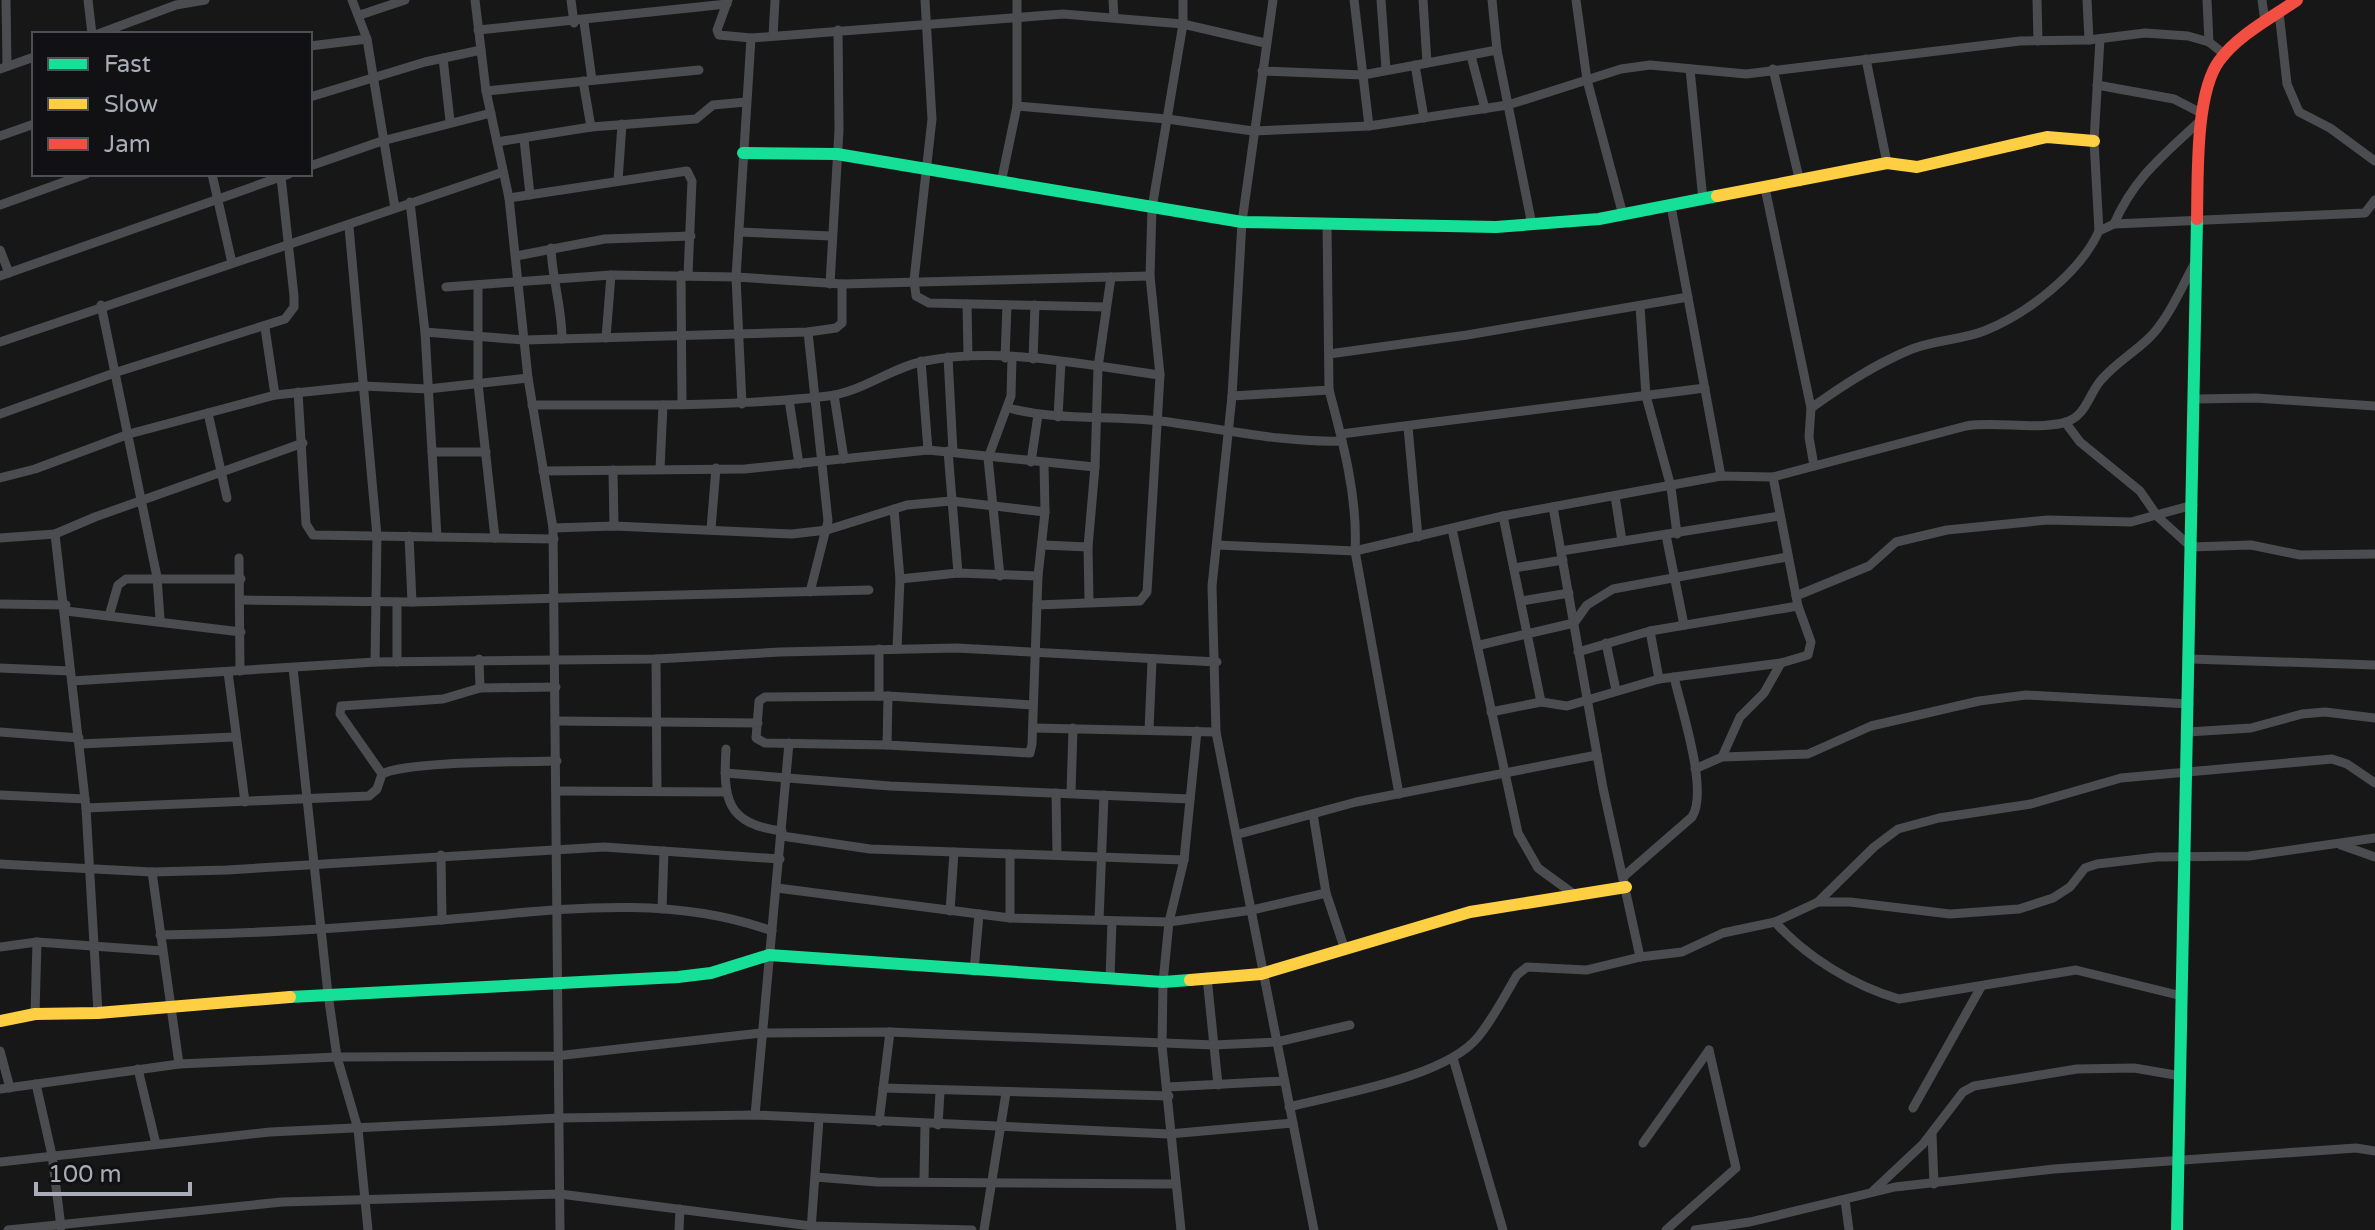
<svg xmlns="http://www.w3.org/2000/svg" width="2375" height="1230" font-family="'Varela Round',sans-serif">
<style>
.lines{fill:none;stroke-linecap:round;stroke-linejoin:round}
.street{stroke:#4b4c50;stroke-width:9}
.fast{stroke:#16e098;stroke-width:12}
.slow{stroke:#ffcf43;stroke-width:12}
.jam{stroke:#f24e42;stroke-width:12}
</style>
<rect width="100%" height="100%" fill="#171717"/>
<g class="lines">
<!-- street -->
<g class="street">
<path d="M6,0L7,66"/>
<path d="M88,0L92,34"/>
<path d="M352,0L367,39L395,208"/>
<path d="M475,0L486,91L509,198L528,378L553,528L560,1230"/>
<path d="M571,0L574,23"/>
<path d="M728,0L717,30L719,35L751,38L1063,14L1183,24L1265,43"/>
<path d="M925,0L932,119L914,280L916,296L929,303L1106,307"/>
<path d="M1113,0L1114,17"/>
<path d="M1273,0L1242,222L1232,396L1212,586L1216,732L1314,1230"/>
<path d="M1354,0L1369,126"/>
<path d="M1381,0L1386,69"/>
<path d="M1423,0L1427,63"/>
<path d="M1492,0L1497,50L1532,225"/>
<path d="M1576,0L1587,80L1623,215"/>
<path d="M2037,0L2038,41"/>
<path d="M2087,0L2089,40"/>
<path d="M2207,0L2209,42"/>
<path d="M2262,0L2265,22"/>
<path d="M2279,12L2287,84L2299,112L2330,128L2375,161"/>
<path d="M360,15L405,0"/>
<path d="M584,22L592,80"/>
<path d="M478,30L727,4"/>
<path d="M98,34L176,5L205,0"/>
<path d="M773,36L775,0"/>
<path d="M310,46L367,39"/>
<path d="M1471,56L1485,109"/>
<path d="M443,58L450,121"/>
<path d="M1866,59L1887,163"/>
<path d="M1415,65L1424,118"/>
<path d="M0,69L34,57"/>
<path d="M1690,69L1703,200"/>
<path d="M1773,69L1800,182"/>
<path d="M1262,71L1363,75L1497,50"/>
<path d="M583,81L591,127"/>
<path d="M2097,85L2174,99L2203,114"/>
<path d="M486,91L699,70"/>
<path d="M310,97L425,62L481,50"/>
<path d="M1017,106L1167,119L1253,131L1369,126L1508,105L1621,69L1650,65L1746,74L2020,41L2089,40L2145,33L2188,36L2209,42L2224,54"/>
<path d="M0,136L34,124"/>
<path d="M524,139L530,195"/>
<path d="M497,142L591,127L696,119L713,105L746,102"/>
<path d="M310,166L382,141L491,113"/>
<path d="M212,174L232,263"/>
<path d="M618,181L622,124"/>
<path d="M1001,183L1017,106V0"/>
<path d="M1765,188L1811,408L1809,437L1814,466"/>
<path d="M509,198L687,171L692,181L688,275"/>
<path d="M410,202L425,332L437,537"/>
<path d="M0,205L86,174"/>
<path d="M1671,206L1721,476"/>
<path d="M2114,224L2365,213L2375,200"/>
<path d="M349,227L377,536L375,662"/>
<path d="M2099,231L2094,141L2100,39"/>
<path d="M739,232L831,236"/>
<path d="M551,248C552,279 562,307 562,339"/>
<path d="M0,250L9,273"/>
<path d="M516,256L605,239L691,236"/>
<path d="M681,275L682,404"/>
<path d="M0,276L289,174"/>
<path d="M830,284L839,130L838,30"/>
<path d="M478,286V384L495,538"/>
<path d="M446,287L611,275L736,277L842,284L1150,276"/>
<path d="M967,304L968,356"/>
<path d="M101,305L157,577L160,619"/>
<path d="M1640,306L1646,396L1671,487L1677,534"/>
<path d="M265,328L275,395"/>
<path d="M425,332L524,340L808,332L836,328L842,323V284"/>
<path d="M808,332L828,521L810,592"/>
<path d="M606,338L611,275"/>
<path d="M0,342L503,172"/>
<path d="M1329,354L1467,335L1688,297"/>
<path d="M948,357L953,452"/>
<path d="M1005,358L1007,305"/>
<path d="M1033,359L1035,305"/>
<path d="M921,361L928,450"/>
<path d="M1329,390C1343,442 1358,498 1355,551L1399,794"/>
<path d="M298,392L306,524L313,535L554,539"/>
<path d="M834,395L844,459"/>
<path d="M1232,396L1329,390L1327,223"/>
<path d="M2196,399L2256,398L2375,406"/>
<path d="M789,400L799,464"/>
<path d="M742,404L736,277L751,38"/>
<path d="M532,405C631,405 730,407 828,396C862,392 892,367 925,361C1000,346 1085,365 1160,375"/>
<path d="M1008,408C1059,421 1109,415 1160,421C1220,428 1281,443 1342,441"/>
<path d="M1811,408C1843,385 1875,364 1912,349C1935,340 1961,340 1984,331C2027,314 2080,273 2099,231L2114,224C2135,176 2165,154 2202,119"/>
<path d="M208,413L227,498"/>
<path d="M0,414L117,372L285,319L294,307V296L281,177"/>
<path d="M1058,417L1061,362"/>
<path d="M2065,422L2080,442L2140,491L2158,517L2191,547L2251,545L2300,555L2375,554"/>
<path d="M1408,427L1418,537"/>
<path d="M1341,434L1705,388"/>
<path d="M948,451L958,573"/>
<path d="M432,452H486"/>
<path d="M1031,462L1038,415"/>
<path d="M660,469L663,405"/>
<path d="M613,470L614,526"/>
<path d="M543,471L745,469L928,450L1095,467"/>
<path d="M0,478L35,469L129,434L275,395L363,386L428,389L528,378"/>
<path d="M1615,496L1622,541"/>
<path d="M1553,507L1603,788L1640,957"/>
<path d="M894,509L900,579"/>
<path d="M1503,516L1541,702"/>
<path d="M553,528L614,526L792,534L827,530L907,505L951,501L1045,512"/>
<path d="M711,529L716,468"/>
<path d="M1452,529L1518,833L1538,868L1575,895"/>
<path d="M55,534L86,808L98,1013"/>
<path d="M1666,535L1684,625"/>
<path d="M0,538L55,534L95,517L303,443"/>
<path d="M1043,545L1088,547"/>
<path d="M1217,545L1355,551L1503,516L1721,476L1773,477L1966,426C1998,421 2030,430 2063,423C2087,417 2088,394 2102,379C2119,359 2146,346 2160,325C2175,305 2184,282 2196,261"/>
<path d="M1561,551L1780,516"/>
<path d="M239,558L240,671"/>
<path d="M1514,568L1563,560"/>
<path d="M1000,576L988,458L1011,396L1012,358"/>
<path d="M1796,596L1869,566L1896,542L1947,530L2048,520L2131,522L2193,505"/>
<path d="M242,600L412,602L409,536"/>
<path d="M1089,601L1088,547L1095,467L1098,367L1111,277"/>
<path d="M1522,601L1569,593"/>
<path d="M397,602V662"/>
<path d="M412,602L869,590"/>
<path d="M0,604L66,605"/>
<path d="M1037,605L1140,601L1147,592L1160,375L1150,276L1152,208L1183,24V0"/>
<path d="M66,611L241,632"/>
<path d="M109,616L118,585L126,579H241"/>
<path d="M1650,631L1659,679"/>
<path d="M1606,643L1616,690"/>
<path d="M1480,645L1574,623L1587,605L1613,589L1787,557"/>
<path d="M879,649V696"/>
<path d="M897,649L900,579L958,573L1038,576"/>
<path d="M1578,652L1650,631L1798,606"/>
<path d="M479,659L480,688"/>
<path d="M656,659L657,791"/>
<path d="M2190,659L2375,665"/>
<path d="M0,668L70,671"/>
<path d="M293,668L328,994L337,1057L358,1129L368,1230"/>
<path d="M228,672L245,802"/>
<path d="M72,681L375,662L656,659L780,652L956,648L1217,662"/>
<path d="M1033,705L888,696L765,697L759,701L756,738L765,743L887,745L1030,753L1032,744L1038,576L1045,512L1044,463"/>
<path d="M1491,712L1541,702L1567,706L1659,679L1781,663L1808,655L1811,642L1798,606L1773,477"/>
<path d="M555,721L758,723"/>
<path d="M1033,728L1216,732"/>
<path d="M1149,730L1152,661"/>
<path d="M0,732L79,738"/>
<path d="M2188,732L2251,728L2302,714L2325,712L2375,718"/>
<path d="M80,744L234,737"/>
<path d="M887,745L888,696"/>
<path d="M726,749C723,799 726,824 782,831"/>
<path d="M1722,757L1808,754L1871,726L1979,701L2026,695L2189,704"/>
<path d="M1695,769L1722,757L1740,717L1764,693L1781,663"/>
<path d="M725,773L890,786L1190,799"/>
<path d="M382,774C406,761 523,762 557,761"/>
<path d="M556,791L724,792"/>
<path d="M1056,793L1057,855"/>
<path d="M1071,793L1073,728"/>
<path d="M0,795L85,799"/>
<path d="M86,808L369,796L377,789L382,774L340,714L341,706L443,699L480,688L556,687"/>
<path d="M1239,834L1356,802L1597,755"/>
<path d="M782,836L870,849L1184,860"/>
<path d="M2341,845L2375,857"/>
<path d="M441,855L442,920"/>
<path d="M0,864L152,872L227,870L604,847L780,859"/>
<path d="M152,872L179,1064"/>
<path d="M1623,877L1692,817C1709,791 1681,708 1674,677"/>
<path d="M777,888L1010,918L1169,922L1252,910L1326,893L1313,814"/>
<path d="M1326,893L1344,947"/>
<path d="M1818,902L1874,847L1898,829L1939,818L2031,804L2121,778L2332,759L2347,764L2375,783"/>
<path d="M662,909L664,851"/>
<path d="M950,911L954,852"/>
<path d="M1010,918V854"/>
<path d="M1099,920L1104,795"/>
<path d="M1775,922C1806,957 1854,986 1899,999L2076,970L2182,996"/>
<path d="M160,935C254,934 347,928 440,920C551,911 665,892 772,931"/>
<path d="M0,947L37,942L162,951"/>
<path d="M974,971L979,914"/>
<path d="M1207,977L1218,1085"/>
<path d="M1110,978L1112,921"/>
<path d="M35,1014L37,942"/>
<path d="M0,1051L10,1088"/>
<path d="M1453,1058L1503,1230"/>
<path d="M138,1069L156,1144"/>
<path d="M36,1084L52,1155L61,1227"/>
<path d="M1167,1087L1284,1081"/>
<path d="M883,1088L1169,1096"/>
<path d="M0,1089L179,1064L337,1057L556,1056L761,1033L890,1032L1214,1045L1277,1042L1350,1025"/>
<path d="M1289,1107C1339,1094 1446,1077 1478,1037C1493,1019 1505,995 1517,975L1527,967L1586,970L1640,957L1682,952L1723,933L1775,922L1818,902H1850L1950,914L2019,909L2053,898L2070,887L2085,868L2097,864L2157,857L2249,856L2375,838"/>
<path d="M1913,1108L1981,987"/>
<path d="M755,1115L789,743"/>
<path d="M879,1122L890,1032"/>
<path d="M938,1125L940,1092"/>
<path d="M1932,1134L1934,1184"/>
<path d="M1643,1143L1709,1050"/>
<path d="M0,1162L270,1132L560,1118L755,1115L1169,1134L1293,1123"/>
<path d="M816,1177L877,1182L1175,1184"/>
<path d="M924,1181L925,1124"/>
<path d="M1873,1191L1923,1144L1963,1092L1974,1086L2077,1069L2134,1068L2181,1076"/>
<path d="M1845,1200L1849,1230"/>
<path d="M8,1230L282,1202L560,1194L811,1226L972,1230"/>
<path d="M679,1230L680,1209"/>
<path d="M811,1230L819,1119"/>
<path d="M984,1230L1006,1093"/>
<path d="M1181,1230L1162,1046L1163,982L1169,922L1184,860L1197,731"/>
<path d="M1666,1230L1736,1168L1709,1050"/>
<path d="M1695,1230L1750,1222L1895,1187L2054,1169L2356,1148L2375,1151"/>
</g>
<!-- fast -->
<g class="fast">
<path d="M743,153L837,154L1242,222L1496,227L1599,219L1717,196"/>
<path d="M290,997L678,977L711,973L769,955L1163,982L1190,980"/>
<path d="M2177,1230L2197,219"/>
</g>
<!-- slow -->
<g class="slow">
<path d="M1717,196L1887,163L1917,167L2047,137L2094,141"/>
<path d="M1190,980L1261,974L1470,912L1626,887"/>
<path d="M0,1021L35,1014L98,1013L290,997"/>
</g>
<!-- jam -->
<path class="jam" d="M2197,219C2198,178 2195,94 2219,61C2238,35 2271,18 2297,0"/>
</g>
<!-- legend -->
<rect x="32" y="32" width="280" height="144" fill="#111113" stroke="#4d4f55" stroke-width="2"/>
<rect x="48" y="58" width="40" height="12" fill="#16e098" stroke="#4d4f55" stroke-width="2"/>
<text x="104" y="72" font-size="24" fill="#a8adb8">Fast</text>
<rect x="48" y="98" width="40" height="12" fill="#ffcf43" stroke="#4d4f55" stroke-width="2"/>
<text x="104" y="112" font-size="24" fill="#a8adb8">Slow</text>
<rect x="48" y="138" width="40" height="12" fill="#f24e42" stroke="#4d4f55" stroke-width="2"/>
<text x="104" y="152" font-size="24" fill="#a8adb8">Jam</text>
<!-- scale -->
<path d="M36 1182v12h154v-12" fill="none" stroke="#a8adb8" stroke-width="4"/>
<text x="48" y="1182" font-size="24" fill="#a8adb8" stroke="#111113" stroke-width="6" paint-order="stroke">100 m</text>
</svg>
